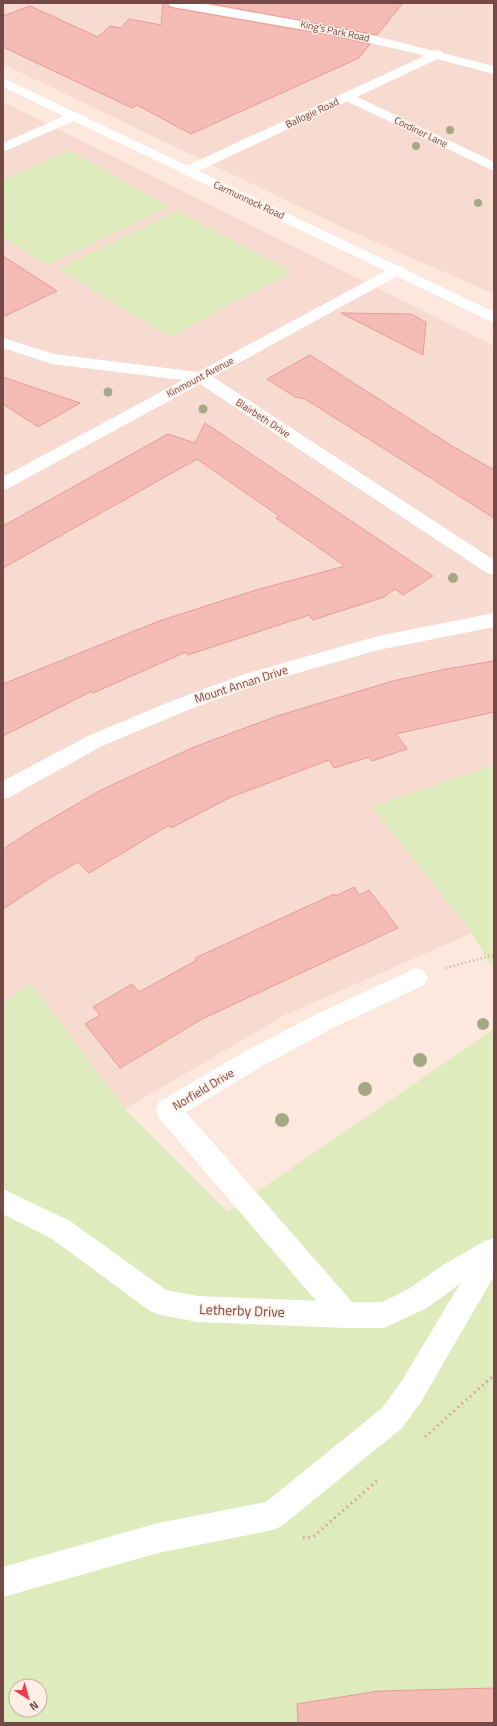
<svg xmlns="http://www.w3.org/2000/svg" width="497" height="1726" font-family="'Titillium Web',sans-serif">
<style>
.residential{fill:#f7dad0}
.green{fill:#ddebbd;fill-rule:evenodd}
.building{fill:#f4bcb5;stroke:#e79c95}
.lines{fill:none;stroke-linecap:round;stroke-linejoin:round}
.path-far1{stroke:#d89f99;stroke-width:2.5;stroke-dasharray:1 3;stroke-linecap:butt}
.path{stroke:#d89f99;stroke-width:3;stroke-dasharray:1.5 4;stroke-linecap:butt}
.lane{fill:#fff;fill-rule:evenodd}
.street{fill:#fff;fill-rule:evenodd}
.secondary{fill:#fff;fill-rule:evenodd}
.tree{fill:#a5a884}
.labels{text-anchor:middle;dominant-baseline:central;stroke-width:3;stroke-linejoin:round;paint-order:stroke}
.far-street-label{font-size:10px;fill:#744946;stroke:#ffeee5}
.street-label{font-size:12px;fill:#744946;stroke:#ffeee5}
.near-street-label{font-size:14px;fill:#744946;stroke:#ffeee5}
</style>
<rect width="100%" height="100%" fill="#fde8de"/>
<!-- residential -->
<g class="residential">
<path d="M5,3H494V294L346,229L3,64V4Z"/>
<path d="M3,102L494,346V765L372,806L472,933L283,1016L125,1109L31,984L3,1003Z"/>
</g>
<!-- green -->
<g class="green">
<path d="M69,150L169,207L47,265L3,237V180Z"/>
<path d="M177,210L291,272L170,337L58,269Z"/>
<path d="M494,765V965L491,966L472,933L372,806Z"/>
<path d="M31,983L125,1109L228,1212L494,1029V1723H3V1003ZM16,1686H40V1710H16Z"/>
</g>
<!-- building -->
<g class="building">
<path d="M163,3H167L169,7L174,8L335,36L370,44L359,58L191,134L137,105L132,108L3,47V16L30,6L98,37L110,26L121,28L129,19L161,25Z"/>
<path d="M207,3H403L377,35Z"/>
<path d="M3,256L57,291L3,317Z"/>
<path d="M341,313L411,314L426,322L423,355Z"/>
<path d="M310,355L452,446L494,470V518L305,399L295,397L267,379Z"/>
<path d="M3,377L38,389L80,403L38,427L3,404Z"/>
<path d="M205,423L433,576L403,595L395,589L384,597L313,620L309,615L188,655L186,652L93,693L92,691L3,736V684L159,621L256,590L345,566L276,518L279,516L197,459L3,568V526L168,434L195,443Z"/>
<path d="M494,661V712L396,734L407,749L372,761L369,757L334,768L329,760L231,797L171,828L169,825L89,873L78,862L53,876L3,909V849L39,826L101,790L194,747L277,716L393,681L446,669Z"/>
<path d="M354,887L359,895L369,890L398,928L202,1019L120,1068L85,1024L100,1015L93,1007L132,984L139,992L197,960L195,958L334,894L336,896Z"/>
<path d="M494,1688V1723H298L297,1704L379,1691Z"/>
</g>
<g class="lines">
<!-- path-far1 -->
<path class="path-far1" d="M446,968L494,955"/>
<!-- path -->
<g class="path">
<path d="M425,1437L494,1375"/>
<path d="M303,1538L313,1537L380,1478"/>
</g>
<!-- lane -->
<g class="lane">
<path d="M349,93L494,162V171L344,100L342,97L344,94Z"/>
<path d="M3,1189L70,1221L166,1290L198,1296L346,1302L356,1306L360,1315L356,1324L346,1328L198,1322L160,1315L150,1311L52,1239L3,1214Z"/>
<path d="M494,1239V1276L421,1402L402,1428L283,1525L273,1530L158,1553L3,1597V1567L158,1523L266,1502L382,1408L401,1382L485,1242Z"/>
</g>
<!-- street -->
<g class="street">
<path d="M437,50L442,51L443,54L442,57L192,174L187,175L182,174L180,171L182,168Z"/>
<path d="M73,112L78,113L80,116L78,119L3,152V143Z"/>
<path d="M398,265L403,267L406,270L403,273L213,377L494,560V575L487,573L200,384L9,488L3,490V477L183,380L52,364L3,348V338L54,354L198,372L393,267Z"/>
<path d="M494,613V627L378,650L259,684L188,710L102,746L10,797L3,799V781L88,736L174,700L245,674L378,636Z"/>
<path d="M416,968L424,971L428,978L424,985L335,1027L262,1066L186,1112L352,1302H382L407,1290L443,1265L485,1241L494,1238V1264L461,1283L427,1308L384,1328H346L336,1324L159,1118L156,1110L159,1102L244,1052L319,1013Z"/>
</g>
<!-- secondary -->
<g class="secondary">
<path d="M168,3H198L295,20L375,36L494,66V74L414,53L335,35L174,7L170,6Z"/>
<path d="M3,78L494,312V323L3,87Z"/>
</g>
</g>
<!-- trees -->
<g class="tree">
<circle cx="450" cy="130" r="4"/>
<circle cx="416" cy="146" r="4"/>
<circle cx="478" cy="203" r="4"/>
<circle cx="108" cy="392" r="4.5"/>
<circle cx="203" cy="409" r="4.5"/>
<circle cx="453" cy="578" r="5"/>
<circle cx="483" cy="1024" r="6"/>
<circle cx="420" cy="1060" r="7"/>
<circle cx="365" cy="1089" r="7"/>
<circle cx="282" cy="1120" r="7"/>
</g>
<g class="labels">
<!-- far-street labels -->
<g class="far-street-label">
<text transform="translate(335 31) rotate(12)">King's Park Road</text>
<text transform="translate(312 113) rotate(-25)">Ballogie Road</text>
<text transform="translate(421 132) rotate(26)">Cordiner Lane</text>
<text transform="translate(249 200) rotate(25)">Carmunnock Road</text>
<text transform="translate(200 377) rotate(-28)">Kinmount Avenue</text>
<text transform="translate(263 418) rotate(33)">Blairbeth Drive</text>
</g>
<!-- street labels -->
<g class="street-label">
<text transform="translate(241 684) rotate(-18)">Mount Annan Drive</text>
<text transform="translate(203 1089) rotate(-31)">Norfield Drive</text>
</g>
<!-- near-street labels -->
<g class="near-street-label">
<text transform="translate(242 1310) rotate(2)">Letherby Drive</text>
</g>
</g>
<!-- border -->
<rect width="497" height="1726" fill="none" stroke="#744946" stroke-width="8"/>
<!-- north arrow -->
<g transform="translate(28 1698) rotate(143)"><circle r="19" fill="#ffeee5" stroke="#c7aca5"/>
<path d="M0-3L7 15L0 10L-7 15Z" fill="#ee3d48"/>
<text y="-6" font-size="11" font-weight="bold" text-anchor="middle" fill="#744946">N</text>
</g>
</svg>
